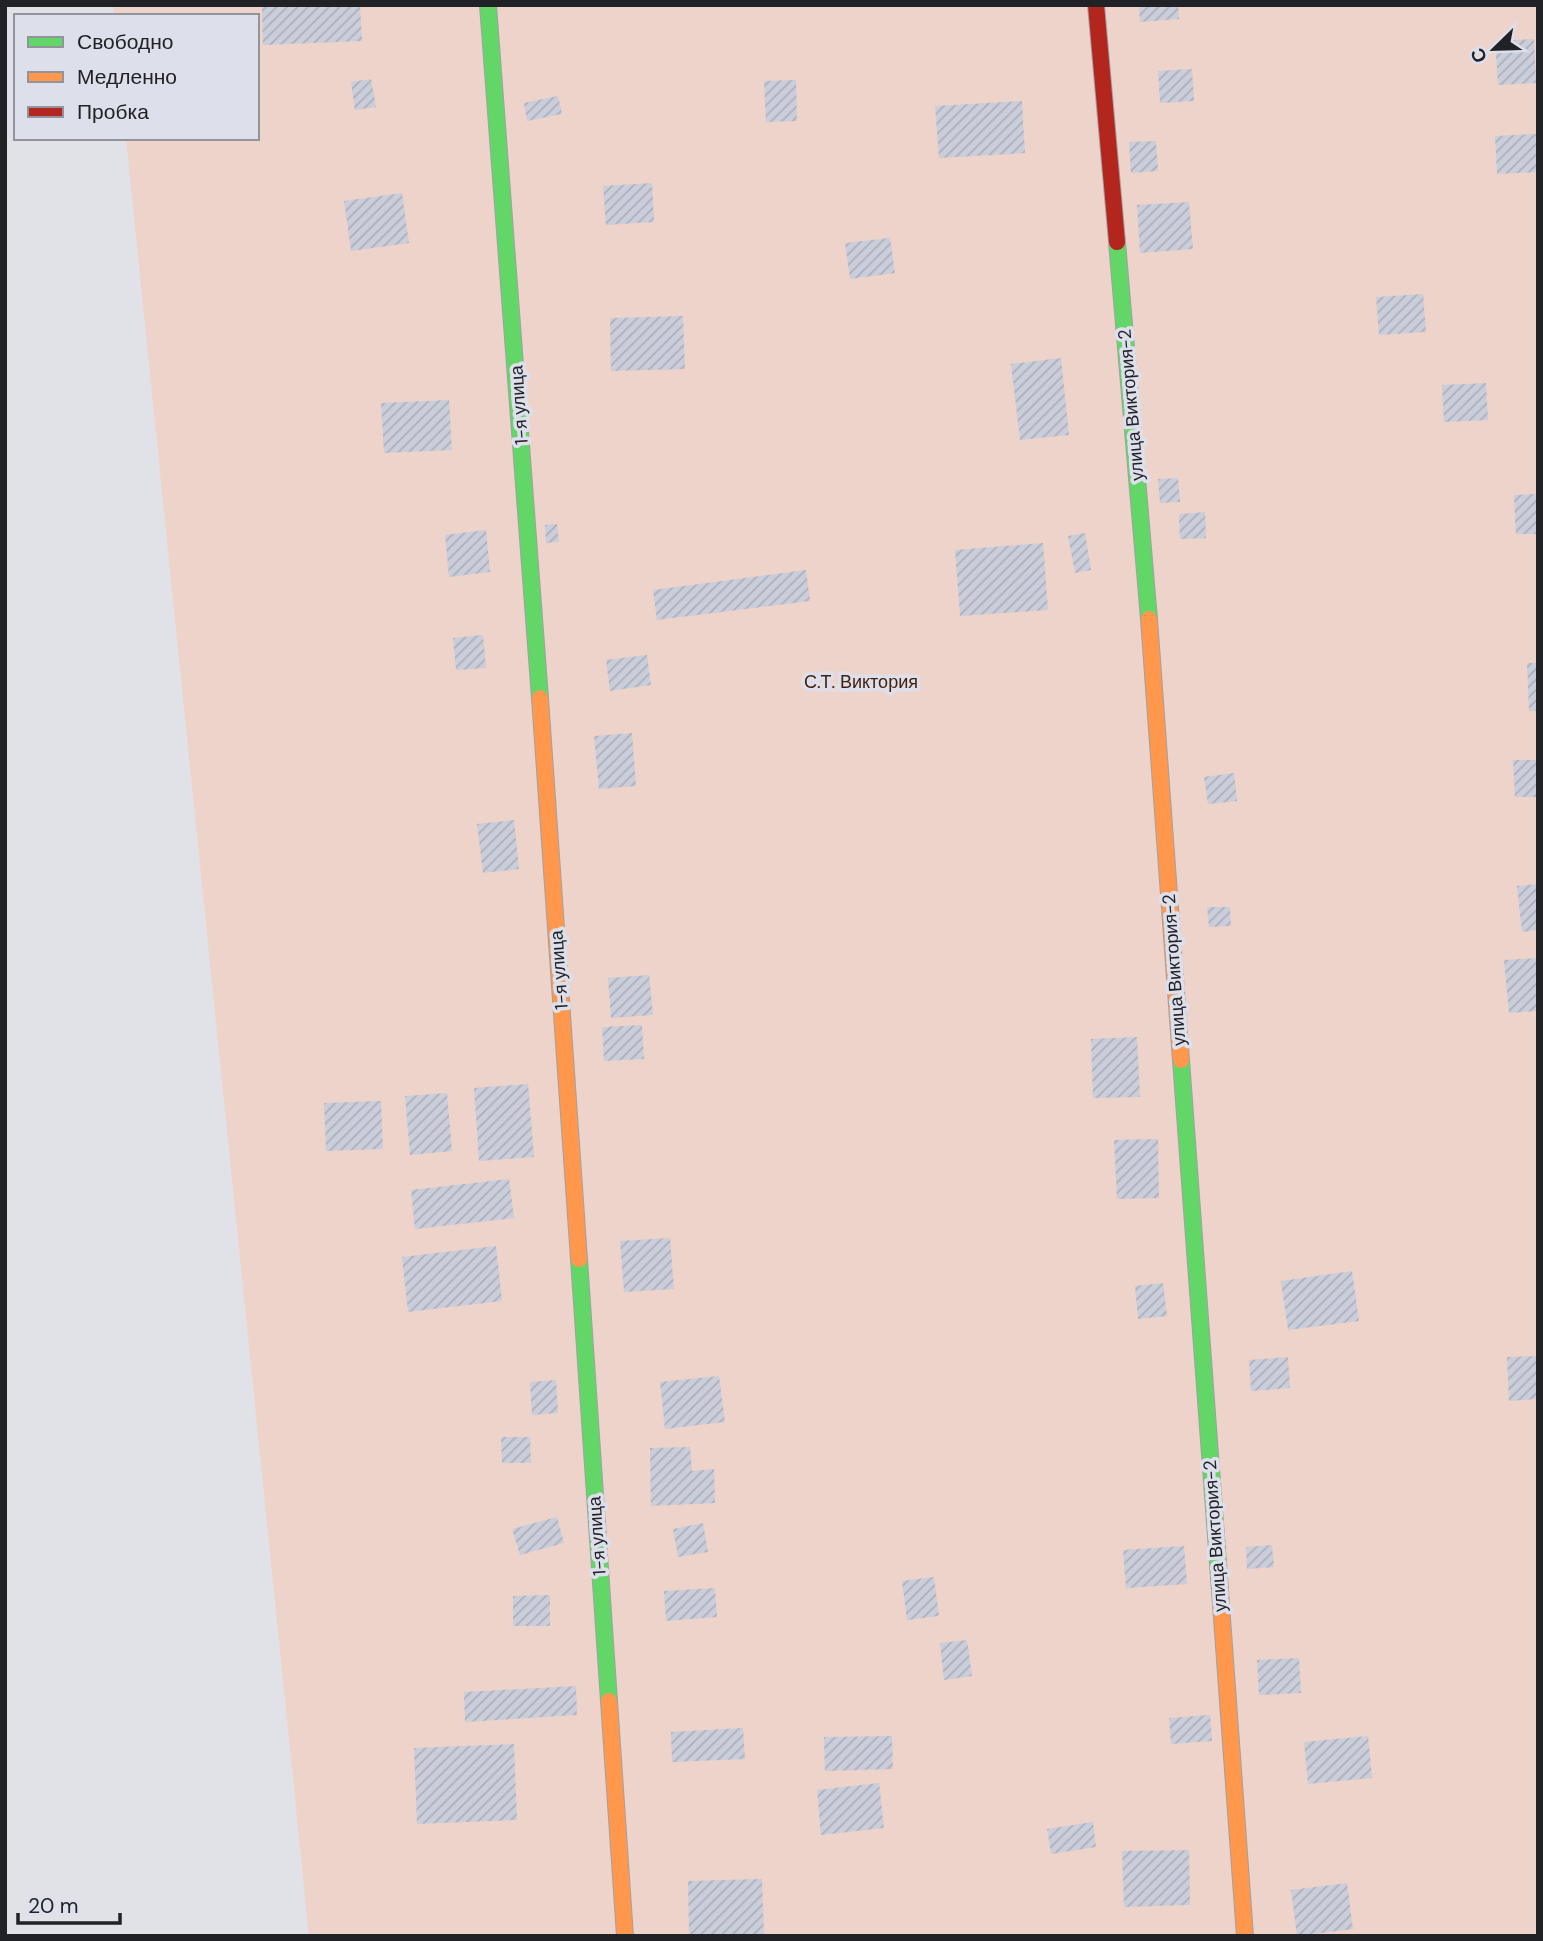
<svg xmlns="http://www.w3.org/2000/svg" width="1543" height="1941" font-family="'DM Sans',sans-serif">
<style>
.green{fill:#edd3c9}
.building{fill:url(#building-hatch)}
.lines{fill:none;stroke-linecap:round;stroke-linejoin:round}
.fast-casing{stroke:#a0a2a6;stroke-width:18}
.slow-casing{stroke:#a0a2a6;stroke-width:18}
.jam-casing{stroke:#a0a2a6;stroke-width:18}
.fast{stroke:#63d668;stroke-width:16}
.slow{stroke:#ff974d;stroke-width:16}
.jam{stroke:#b3261e;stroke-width:16}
.labels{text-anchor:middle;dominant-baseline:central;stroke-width:7;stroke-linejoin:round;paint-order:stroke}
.street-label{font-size:18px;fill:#212226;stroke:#dde0eb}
.park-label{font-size:18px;fill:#46200a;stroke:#dde0eb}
</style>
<defs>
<pattern id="building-hatch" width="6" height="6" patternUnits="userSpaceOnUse" patternTransform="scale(1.75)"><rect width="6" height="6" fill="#cacdda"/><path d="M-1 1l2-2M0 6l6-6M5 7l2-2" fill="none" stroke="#adb0bb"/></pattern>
</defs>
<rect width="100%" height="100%" fill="#e0e2e8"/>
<!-- green -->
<path class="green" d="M113,5H1538V1936H309L126,138H257V16H114Z"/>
<!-- building -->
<g class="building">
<path d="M262,5H360L362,41L263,45Z"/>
<path d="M1139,5H1178L1179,19L1140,22Z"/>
<path d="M1534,39L1536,83L1498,85L1495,41Z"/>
<path d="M1192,69L1194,101L1160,103L1158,71Z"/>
<path d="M371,79L376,107L355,110L351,82Z"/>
<path d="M796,80L797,121L766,122L764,81Z"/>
<path d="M558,96L562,114L527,121L524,103Z"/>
<path d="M1022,101L1025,153L939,158L935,106Z"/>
<path d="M1536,134L1538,172L1497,174L1495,136Z"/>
<path d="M1156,141L1158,171L1131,173L1129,142Z"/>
<path d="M652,183L654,222L606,225L603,186Z"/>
<path d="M402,193L409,243L351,251L344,201Z"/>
<path d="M1189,202L1193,249L1140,253L1137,205Z"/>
<path d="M890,238L895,273L850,279L845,243Z"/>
<path d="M1423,294L1426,332L1379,335L1376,297Z"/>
<path d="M683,316L685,369L611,371L610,318Z"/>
<path d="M1061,358L1069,435L1020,440L1011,364Z"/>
<path d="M1486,383L1488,420L1444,422L1442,385Z"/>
<path d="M449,400L452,450L384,453L381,403Z"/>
<path d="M1178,478L1180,502L1160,503L1158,479Z"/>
<path d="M1538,494V534H1516L1514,495Z"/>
<path d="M1205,512L1206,538L1180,539L1179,514Z"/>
<path d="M557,524L559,542L546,543L545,525Z"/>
<path d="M486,530L490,572L449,577L445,535Z"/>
<path d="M1085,533L1091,570L1075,573L1068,536Z"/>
<path d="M1043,543L1048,610L960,616L955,550Z"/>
<path d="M806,570L810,601L657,620L653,590Z"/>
<path d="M483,635L486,668L456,670L453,638Z"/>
<path d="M647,655L651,685L610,691L606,660Z"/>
<path d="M1527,663H1538V711H1529Z"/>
<path d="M632,733L636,786L599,789L594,736Z"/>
<path d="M1513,760H1538V797H1515Z"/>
<path d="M1234,773L1237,801L1208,804L1204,777Z"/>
<path d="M514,820L519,869L483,873L477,824Z"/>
<path d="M1538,884V930L1522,932L1517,886Z"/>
<path d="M1207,907H1230L1231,926L1209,927Z"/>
<path d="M1538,958V1011L1509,1013L1504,960Z"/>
<path d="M649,975L653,1015L611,1018L608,978Z"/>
<path d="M642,1025L644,1059L604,1061L602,1027Z"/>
<path d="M1137,1037L1140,1097L1093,1098L1091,1039Z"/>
<path d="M528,1084L534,1157L479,1161L474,1088Z"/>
<path d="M447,1093L452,1151L410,1155L405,1096Z"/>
<path d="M381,1101L383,1149L326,1151L324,1103Z"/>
<path d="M1158,1139L1159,1198L1117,1199L1114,1140Z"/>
<path d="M509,1179L514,1218L415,1229L411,1190Z"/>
<path d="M670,1238L674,1289L624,1292L620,1241Z"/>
<path d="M496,1246L502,1301L408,1312L402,1257Z"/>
<path d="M1352,1271L1359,1321L1288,1330L1281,1281Z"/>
<path d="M1163,1283L1167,1316L1138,1319L1135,1286Z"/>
<path d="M1538,1356V1399L1509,1401L1507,1357Z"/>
<path d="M1288,1357L1290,1388L1251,1391L1249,1360Z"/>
<path d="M719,1376L725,1422L665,1429L660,1382Z"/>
<path d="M556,1380L558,1413L532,1415L530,1382Z"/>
<path d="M501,1437H530L531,1463H502Z"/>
<path d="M690,1447L692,1471L714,1469L715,1503L651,1506L650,1448Z"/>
<path d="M557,1517L564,1543L520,1555L512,1529Z"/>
<path d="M703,1523L708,1552L678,1557L673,1529Z"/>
<path d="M1272,1545L1274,1567L1247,1569L1246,1547Z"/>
<path d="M1184,1546L1187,1584L1126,1588L1123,1550Z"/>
<path d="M934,1577L939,1616L907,1620L902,1581Z"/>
<path d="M715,1588L717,1617L666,1621L664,1591Z"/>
<path d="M550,1595V1626H513V1596Z"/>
<path d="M967,1640L972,1676L944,1680L940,1643Z"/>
<path d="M1299,1658L1301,1693L1259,1695L1257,1660Z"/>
<path d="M576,1686L577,1715L465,1722L464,1692Z"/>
<path d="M1210,1715L1212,1741L1171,1744L1169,1718Z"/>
<path d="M743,1728L745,1759L672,1762L671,1732Z"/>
<path d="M892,1736L893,1769L825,1771L824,1737Z"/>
<path d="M1368,1736L1372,1778L1308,1784L1304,1742Z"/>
<path d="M514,1744L517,1820L417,1824L414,1748Z"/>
<path d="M879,1783L884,1828L821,1835L817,1790Z"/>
<path d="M1093,1822L1096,1847L1051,1854L1047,1829Z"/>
<path d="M1189,1850L1190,1905L1124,1907L1122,1851Z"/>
<path d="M762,1879L764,1936H689L688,1881Z"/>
<path d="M1347,1883L1353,1929L1297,1936L1291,1890Z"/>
</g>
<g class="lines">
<defs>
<g id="fast">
<path d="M488,5L540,698"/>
<path d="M1117,242L1149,619"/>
<path d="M1181,1060L1219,1577"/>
<path d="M579,1259L609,1701"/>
</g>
<g id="slow">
<path d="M1149,619L1181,1060"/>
<path d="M540,698L579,1259"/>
<path d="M1219,1577L1245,1936"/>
<path d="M609,1701L625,1936"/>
</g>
<path id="jam" d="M1096,5L1117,242"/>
</defs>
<!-- fast casing -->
<use href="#fast" class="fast-casing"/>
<!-- slow casing -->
<use href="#slow" class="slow-casing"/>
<!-- jam casing -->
<use href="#jam" class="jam-casing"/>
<!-- fast -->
<use href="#fast" class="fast"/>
<!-- slow -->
<use href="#slow" class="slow"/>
<!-- jam -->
<use href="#jam" class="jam"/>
</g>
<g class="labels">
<!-- street labels -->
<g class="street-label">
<text transform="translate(519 405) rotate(-94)">1-я улица</text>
<text transform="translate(1131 405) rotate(-95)">улица Виктория-2</text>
<text transform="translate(559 970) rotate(-94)">1-я улица</text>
<text transform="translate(1174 970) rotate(-94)">улица Виктория-2</text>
<text transform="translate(597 1536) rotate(-94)">1-я улица</text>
<text transform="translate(1215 1536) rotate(-94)">улица Виктория-2</text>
</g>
<!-- park labels -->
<g class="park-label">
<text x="861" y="682">С.Т. Виктория</text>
</g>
</g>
<!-- border -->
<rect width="1543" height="1941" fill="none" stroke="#212226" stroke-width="14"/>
<!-- legend -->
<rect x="14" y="14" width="245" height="126" fill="#dde0eb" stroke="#92949c" stroke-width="2"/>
<rect x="28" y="37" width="35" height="10" fill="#63d668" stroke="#92949c" stroke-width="2"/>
<text x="77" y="49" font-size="21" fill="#212226">Свободно</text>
<rect x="28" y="72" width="35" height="10" fill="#ff974d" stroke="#92949c" stroke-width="2"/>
<text x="77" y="84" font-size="21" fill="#212226">Медленно</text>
<rect x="28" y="107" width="35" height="10" fill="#b3261e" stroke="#92949c" stroke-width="2"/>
<text x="77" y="119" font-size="21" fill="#212226">Пробка</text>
<!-- north arrow -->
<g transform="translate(1494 49) rotate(247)" stroke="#dde0eb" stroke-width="5" paint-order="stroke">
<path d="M0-5L12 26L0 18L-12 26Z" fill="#212226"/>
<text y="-10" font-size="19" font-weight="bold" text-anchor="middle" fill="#212226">С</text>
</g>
<!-- scale -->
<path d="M18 1913v10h102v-10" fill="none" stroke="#212226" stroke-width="3.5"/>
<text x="28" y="1913" font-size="21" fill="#212226" stroke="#dde0eb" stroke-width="5" paint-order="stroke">20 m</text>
</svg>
